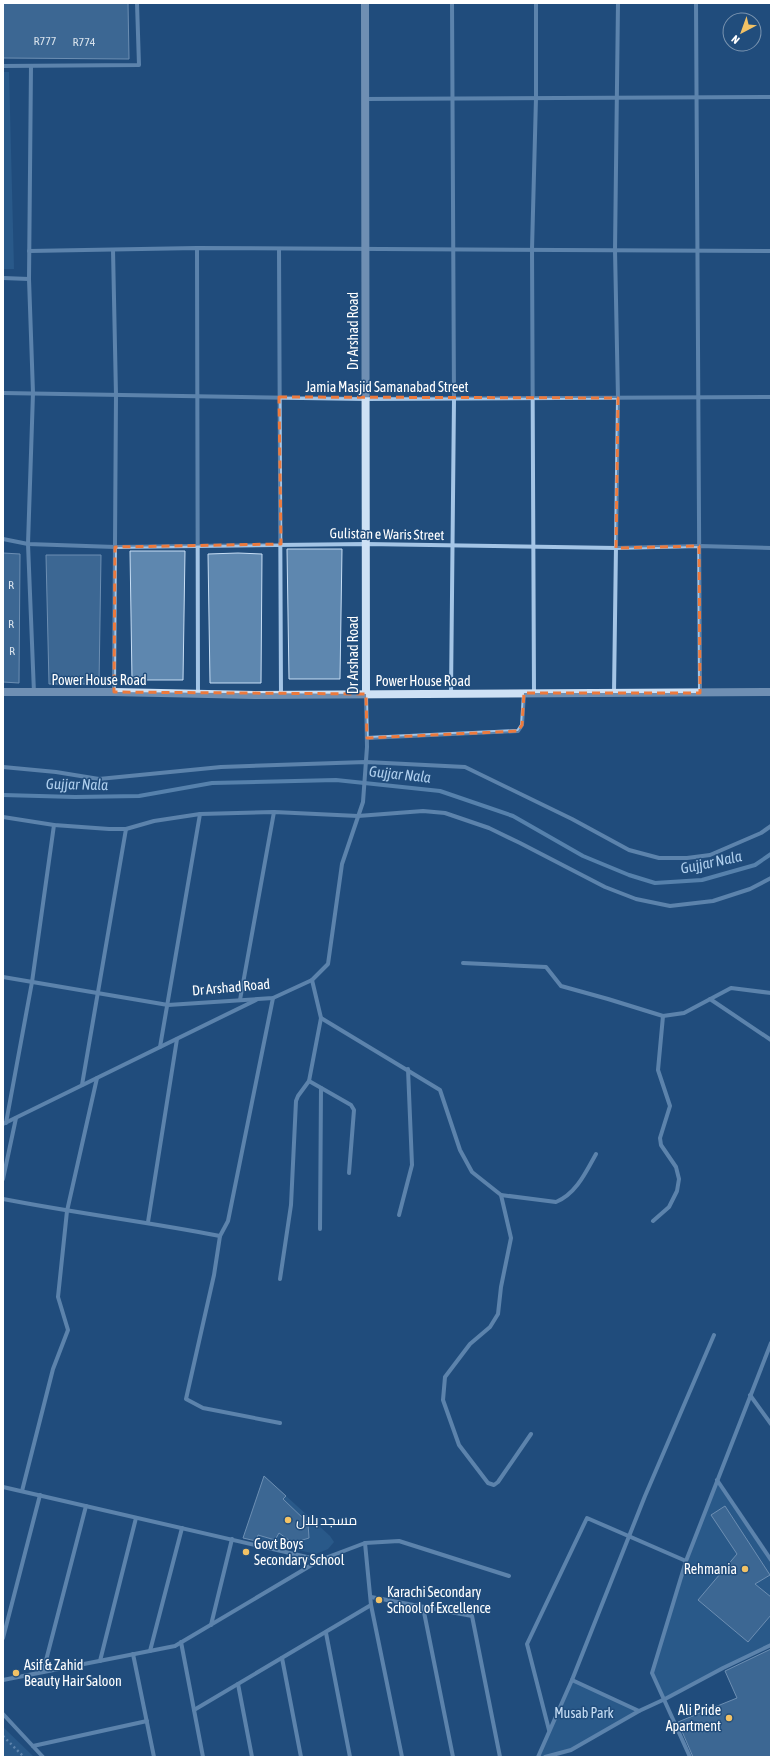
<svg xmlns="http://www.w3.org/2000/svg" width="774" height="1760" font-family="'Asap Condensed',Cairo,sans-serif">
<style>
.green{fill:#346899}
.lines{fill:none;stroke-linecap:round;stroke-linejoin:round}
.stream{stroke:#97c1e7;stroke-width:4}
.building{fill:#5e87af;stroke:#c7def5}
.path{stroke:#a4c5e6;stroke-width:2.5;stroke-dasharray:2 3;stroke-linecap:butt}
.street{stroke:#a4c5e6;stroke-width:4}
.secondary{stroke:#cee1f5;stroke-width:8}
.marked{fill:none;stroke:#ed7a3d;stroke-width:3;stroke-dasharray:8 5;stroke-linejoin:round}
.poi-dot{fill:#f2c265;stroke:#214d7c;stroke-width:1.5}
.labels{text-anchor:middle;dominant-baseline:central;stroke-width:3;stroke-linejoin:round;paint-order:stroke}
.number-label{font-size:12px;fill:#d7e1eb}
.street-label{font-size:14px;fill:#fff;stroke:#214d7c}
.poi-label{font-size:14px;fill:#fff;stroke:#214d7c;text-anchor:start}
.park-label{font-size:14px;fill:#c7def5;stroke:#214d7c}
.water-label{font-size:15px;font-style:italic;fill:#afcfee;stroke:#214d7c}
</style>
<rect width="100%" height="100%" fill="#214d7c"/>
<!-- green -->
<g class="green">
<path d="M3,72H9L14,269H3Z"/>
<path d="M264,1476L330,1536L334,1542L328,1549L316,1554L243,1538Z"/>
<path d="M717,1480L771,1560V1645L665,1699L652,1673L686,1561Z"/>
<path d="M572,1680L639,1711C610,1728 572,1757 538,1757Z"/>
<path d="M3,1727L34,1757H3Z"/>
</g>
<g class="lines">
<!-- stream -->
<path class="stream" d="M3,795L75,797L139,796L212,783L336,780L440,791L513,816L583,856L629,875L655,883L702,880L755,865L771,854"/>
</g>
<!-- building -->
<g class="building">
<path d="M3,3H128L129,59L3,58Z"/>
<path d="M287,549H342L340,679H289Z"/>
<path d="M130,551H185L183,680H132Z"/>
<path d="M3,553L20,554L19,683L3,682Z"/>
<path d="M238,553L262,554L261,683H210L208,554Z"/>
<path d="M46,555H101L99,684H49Z"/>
<path d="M264,1476L286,1496L283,1499L308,1523L309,1538L293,1543L279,1533L275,1540L258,1535L256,1541L243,1538Z"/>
<path d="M725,1506L770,1575L755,1584L771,1597V1615L748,1642L698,1600L737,1554L711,1515Z"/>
<path d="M771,1649V1757H693L678,1722L737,1698L725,1671Z"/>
</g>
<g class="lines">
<!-- path -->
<path class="path" d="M3,1736L24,1757"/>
<!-- street -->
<g class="street">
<path d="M696,3L700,692"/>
<path d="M3,66L139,65L137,3"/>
<path d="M31,66L29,279L33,393L28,544L34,693"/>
<path d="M365,99L771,97"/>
<path d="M197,248L198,694"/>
<path d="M279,249L281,694"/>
<path d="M113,250L116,395L114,692"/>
<path d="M29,251L197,248L771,251"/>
<path d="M3,278L29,279"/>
<path d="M3,393L366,399L771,397"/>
<path d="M3,539L28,544L115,547L366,544L616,548L699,546L771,548"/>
<path d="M534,693L532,249L536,98V3"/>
<path d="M614,693L618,398L615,250L618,3"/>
<path d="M451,694L454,399L452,3"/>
<path d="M367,738L518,731L522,725L524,693"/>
<path d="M3,767L56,772L99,779L221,767L366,762L465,767L572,819L629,850L659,858H687L710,855L761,833L771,826"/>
<path d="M3,817L54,825L109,829H126L154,821L200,814L274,812L358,816L423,811L445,813L489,828L520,843L605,887L636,899L670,906L713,901L750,889L771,878"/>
<path d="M463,963L546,967L561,986L608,999L663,1016L684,1013L731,988L771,993"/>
<path d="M3,977L168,1005L273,998L312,980L328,964L342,864L363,802L367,747L366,694"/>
<path d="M312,980L321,1018L440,1090L460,1150L472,1172L501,1195L511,1238L501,1287L498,1314L490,1327L470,1344L445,1377L443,1400L459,1445L488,1483L494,1485L498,1482L531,1434"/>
<path d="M273,998L228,1221L220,1236L214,1275L186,1399L203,1408L280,1423"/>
<path d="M710,999L771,1040"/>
<path d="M240,1000L274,812"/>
<path d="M160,1047L200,814"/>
<path d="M309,1081L351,1105L354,1110L349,1173"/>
<path d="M82,1085L126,829"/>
<path d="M6,1123L32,982L54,825"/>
<path d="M3,1124L256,1000"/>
<path d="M3,1179L16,1118"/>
<path d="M501,1195L556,1202C576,1194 586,1172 596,1154"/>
<path d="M3,1199C75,1213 148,1222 220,1236"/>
<path d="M399,1215L412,1165L408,1069"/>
<path d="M653,1221L669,1207L677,1191L679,1179L676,1167L661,1145L660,1138L670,1106L658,1070L663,1016"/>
<path d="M148,1222L177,1039"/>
<path d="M320,1229L321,1088"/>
<path d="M280,1279L291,1205L296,1101L298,1096L309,1081L321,1018"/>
<path d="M750,1395L771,1424"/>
<path d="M717,1480L771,1560"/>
<path d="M3,1487L320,1560"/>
<path d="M22,1491L53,1369L68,1330L58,1297L67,1211L97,1078"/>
<path d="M371,1597L472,1616L500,1757"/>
<path d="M371,1605L402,1757"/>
<path d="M423,1607L453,1757"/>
<path d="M211,1625L232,1539"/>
<path d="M326,1633L350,1757"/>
<path d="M3,1638L40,1495"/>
<path d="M181,1642L203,1757"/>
<path d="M150,1651L182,1528"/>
<path d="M133,1654L154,1757"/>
<path d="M282,1658L301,1757"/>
<path d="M100,1661L136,1518"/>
<path d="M43,1672L86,1506"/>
<path d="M3,1680L175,1646L320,1560L365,1543L399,1541L509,1576"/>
<path d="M572,1680L639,1711"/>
<path d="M238,1684L252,1757"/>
<path d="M194,1710L371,1605L365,1543"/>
<path d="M3,1714L43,1757"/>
<path d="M549,1730L527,1644L587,1518L686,1561"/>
<path d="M33,1746L147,1721"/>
<path d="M538,1757L572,1680L645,1496L714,1335"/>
<path d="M545,1757L571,1750L639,1711L665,1699L723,1668L771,1645"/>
<path d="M690,1757L652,1673L686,1561L771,1343"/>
</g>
<!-- secondary -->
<g class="secondary">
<path d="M365,3L366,694"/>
<path d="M3,692H114L255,695L771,692"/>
</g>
</g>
<!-- marked area -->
<path d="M0 0H774V1760H0ZM279,397L618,398L616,548L699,546L700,693H524L522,725L518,731L367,738L366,694L114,692L115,547L281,544Z" fill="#214d7c" fill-opacity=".55" fill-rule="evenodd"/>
<path class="marked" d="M279,397L618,398L616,548L699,546L700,693H524L522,725L518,731L367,738L366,694L114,692L115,547L281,544Z"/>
<!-- markers -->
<g class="poi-dot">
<circle cx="288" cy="1520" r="4"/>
<circle cx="246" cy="1552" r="4"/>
<circle cx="745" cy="1569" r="4"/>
<circle cx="379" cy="1600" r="4"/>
<circle cx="16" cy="1673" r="4"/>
<circle cx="729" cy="1718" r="4"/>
</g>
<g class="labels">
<!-- number labels -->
<g class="number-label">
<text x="45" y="41">R777</text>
<text x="84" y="42">R774</text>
<text x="11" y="585">R</text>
<text x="11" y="624">R</text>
<text x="12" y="651">R</text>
</g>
<!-- street labels -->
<g class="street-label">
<text transform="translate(353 331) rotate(-90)">Dr Arshad Road</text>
<text x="387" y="387">Jamia Masjid Samanabad Street</text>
<text transform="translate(387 534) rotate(1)">Gulistan e Waris Street</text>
<text transform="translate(353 655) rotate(-90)">Dr Arshad Road</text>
<text x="99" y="680">Power House Road</text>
<text x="423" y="681">Power House Road</text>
<text transform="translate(231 987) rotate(-5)">Dr Arshad Road</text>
</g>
<!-- poi labels -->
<g class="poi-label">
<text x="296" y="1520">مسجد بلال</text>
<text x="254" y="1544">Govt Boys<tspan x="254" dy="16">Secondary School</tspan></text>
<text x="737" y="1569" text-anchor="end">Rehmania</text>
<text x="387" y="1592">Karachi Secondary<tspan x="387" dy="16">School of Excellence</tspan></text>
<text x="24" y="1665">Asif &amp; Zahid<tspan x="24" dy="16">Beauty Hair Saloon</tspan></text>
<text x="721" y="1710" text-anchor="end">Ali Pride<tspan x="721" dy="16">Apartment</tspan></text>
</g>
<!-- park labels -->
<g class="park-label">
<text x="584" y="1713">Musab Park</text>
</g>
<!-- water labels -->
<g class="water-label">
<text transform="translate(400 774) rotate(6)">Gujjar Nala</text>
<text transform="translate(77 784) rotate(1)">Gujjar Nala</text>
<text transform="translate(711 862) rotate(-12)">Gujjar Nala</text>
</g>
</g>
<!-- border -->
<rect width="774" height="1760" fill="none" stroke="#ffffff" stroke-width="8"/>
<!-- north arrow -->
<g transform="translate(742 32) rotate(221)"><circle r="19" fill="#214d7c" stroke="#7a94b0"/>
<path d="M0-3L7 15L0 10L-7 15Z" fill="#f2c265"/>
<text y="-6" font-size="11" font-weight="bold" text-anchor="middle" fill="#ffffff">N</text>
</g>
</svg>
